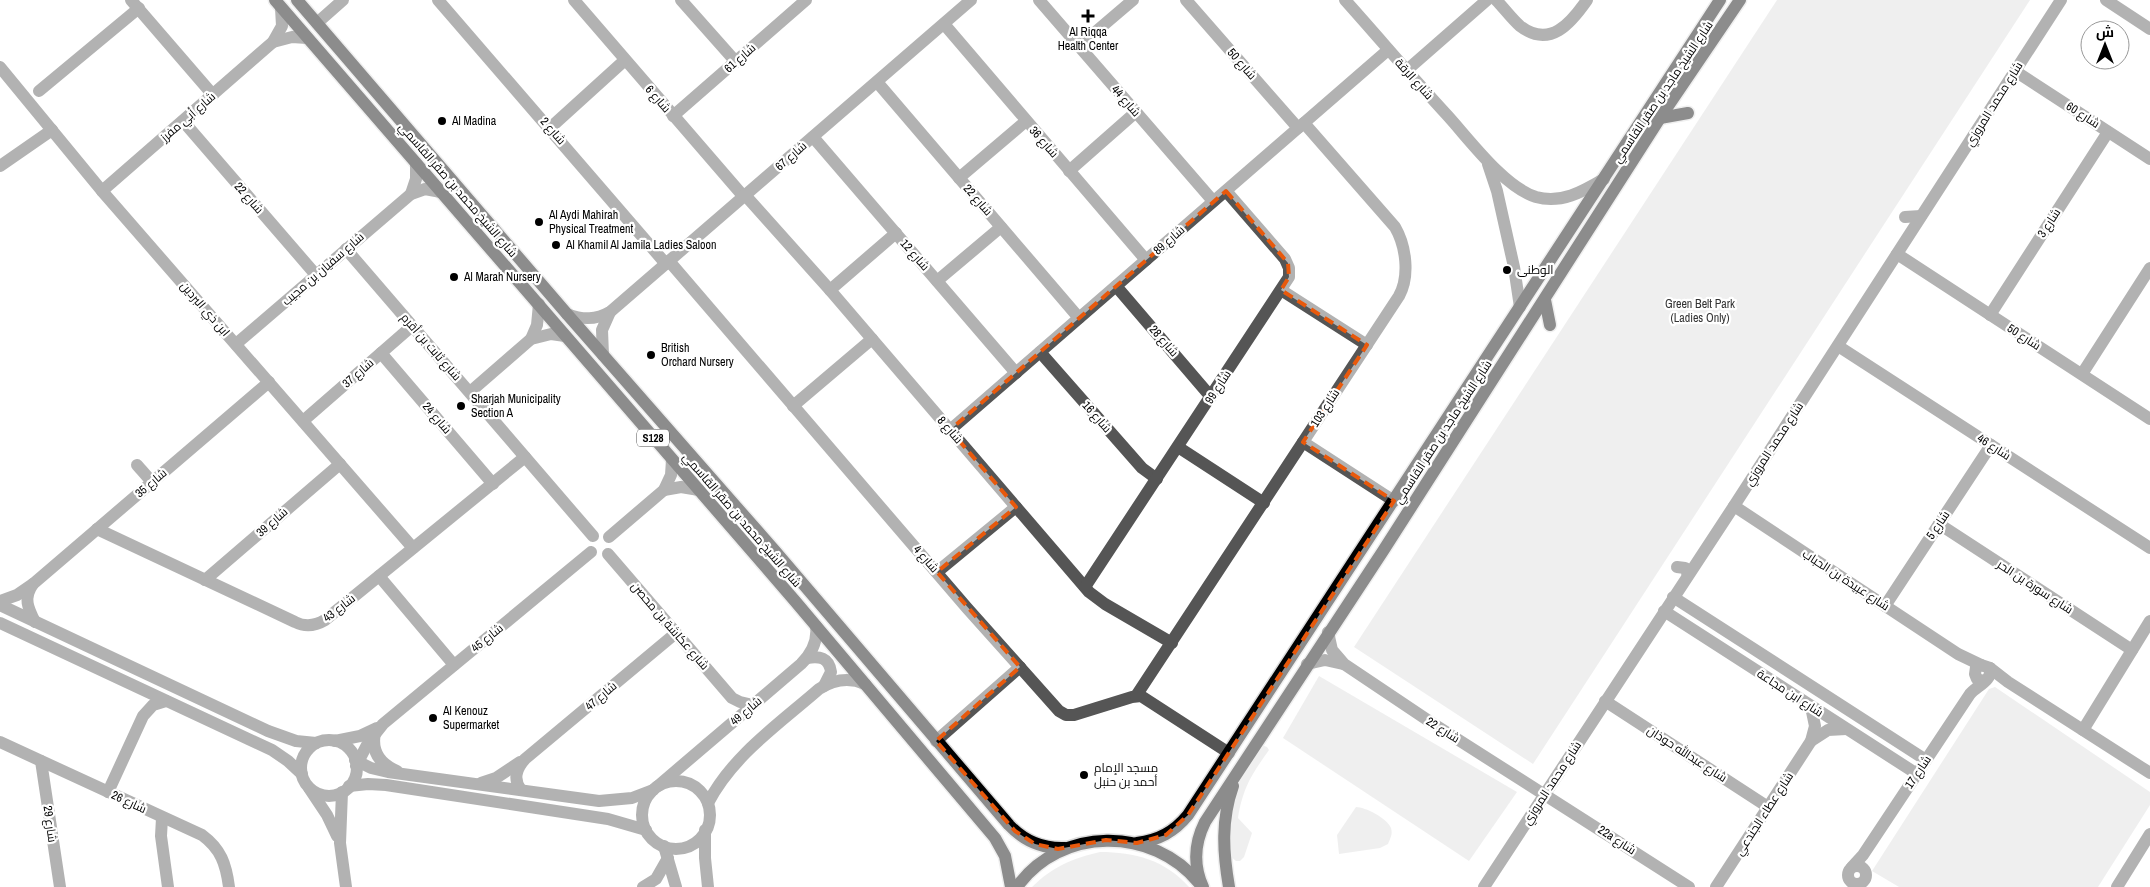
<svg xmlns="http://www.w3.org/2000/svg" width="2150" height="887" font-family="'Archivo Narrow',Cairo,sans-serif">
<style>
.green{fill:#dcdcdc}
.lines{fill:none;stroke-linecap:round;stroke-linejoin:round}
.major-casing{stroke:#dbdbdb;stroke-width:15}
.minor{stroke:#555;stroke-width:12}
.major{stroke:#000;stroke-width:12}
.marked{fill:none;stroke:#e8590c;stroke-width:4;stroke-dasharray:10 6;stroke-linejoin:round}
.poi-dot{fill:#000;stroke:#fff;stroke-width:2}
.labels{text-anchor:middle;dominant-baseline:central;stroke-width:4.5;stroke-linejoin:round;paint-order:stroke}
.shield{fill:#fff;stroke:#4c4c4c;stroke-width:1}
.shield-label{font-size:11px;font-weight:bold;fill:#000}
.poi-label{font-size:12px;fill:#000;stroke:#fff;text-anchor:start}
.street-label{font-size:12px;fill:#000;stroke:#fff}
.park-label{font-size:12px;fill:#333;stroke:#fff}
</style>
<rect width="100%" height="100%" fill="#fff"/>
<!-- green -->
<g class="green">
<path d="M1777,0H2030L1533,764L1354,647Z"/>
<path d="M1319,676L1517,792L1469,861L1283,738Z"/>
<path d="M1995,687L2150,792V805L2098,887H1899L1872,871L1989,689Z"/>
<path d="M1262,745L1267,747L1269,750C1252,774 1243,787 1238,818L1252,833L1244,857L1240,861H1236L1229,855C1227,829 1231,798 1243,775C1248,765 1256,755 1262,745Z"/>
<path d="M1356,807C1365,807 1387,818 1391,828C1393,834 1390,839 1388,844L1380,848L1339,854L1337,835Z"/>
<path d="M1100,852C1135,852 1165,860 1189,887H1032C1052,867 1073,858 1100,852Z"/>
</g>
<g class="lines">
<defs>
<g id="major">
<path d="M275,0L795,601L995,838L1005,856L1011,887"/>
<path d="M297,0L567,314L775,551L1009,825C1025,842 1043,849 1065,848"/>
<path d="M1660,118L1688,113"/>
<path d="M1545,300L1550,325"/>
<path d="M1137,843C1159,840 1174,832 1188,815L1720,0"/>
<path d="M1017,887C1060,826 1153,826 1199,883"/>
<path d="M1203,887C1193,865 1194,844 1205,822L1383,551L1660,118L1740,0"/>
<path d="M1229,887C1223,852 1221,820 1233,786"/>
</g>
</defs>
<!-- major casing -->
<use href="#major" class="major-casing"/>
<!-- minor -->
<g class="minor">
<path d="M131,0L213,95"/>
<path d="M438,0L666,264"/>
<path d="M574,0L744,197"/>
<path d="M681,0L736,62"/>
<path d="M1039,0L1213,201"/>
<path d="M1186,0L1298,128"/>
<path d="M1345,0C1379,38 1412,77 1447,115C1469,139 1504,187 1536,197C1561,204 1582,192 1604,179"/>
<path d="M1496,0C1504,8 1511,18 1520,26C1550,49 1571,23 1587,0"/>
<path d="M2106,0L2150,29"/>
<path d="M317,23L343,0"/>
<path d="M944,24L1146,260"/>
<path d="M273,42L292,37L307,38"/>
<path d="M1079,46L1133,0"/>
<path d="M0,67L102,191L413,548"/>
<path d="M1407,70L1487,0"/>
<path d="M2015,71L2150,159"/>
<path d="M877,82L1079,318"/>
<path d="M39,91L139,8"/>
<path d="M673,116L806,0"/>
<path d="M183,121L316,275"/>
<path d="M550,128L625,60"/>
<path d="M813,137L1016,373"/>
<path d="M1488,164L1497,191L1514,267L1520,307"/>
<path d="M0,166L52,130"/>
<path d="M1069,171L1136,112"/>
<path d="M959,178L1026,121"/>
<path d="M102,191L273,42L282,26L281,8"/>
<path d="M411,194L416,179V163"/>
<path d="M745,195L830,290L1089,592L1105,604L1172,643"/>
<path d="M1905,217L1921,216"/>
<path d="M346,249L593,536"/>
<path d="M1897,254L2150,419"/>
<path d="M669,261L967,608L1059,711L1066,715H1074L1132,697L1141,696L1229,753"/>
<path d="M937,281L1001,227"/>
<path d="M1116,286L1211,397"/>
<path d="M830,290L896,233"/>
<path d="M1281,290L1367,345"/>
<path d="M567,314C583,320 596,320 610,312L971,0"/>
<path d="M1990,315L2108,132"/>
<path d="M531,339L537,325L539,304"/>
<path d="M236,344L411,194L425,189L441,192"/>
<path d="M1838,346L2150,548"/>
<path d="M1040,352L1142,468L1157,479"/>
<path d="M381,353L493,484"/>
<path d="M603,355L602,330L610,312"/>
<path d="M2082,374L2150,268"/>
<path d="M470,392L531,339L551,334L565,336"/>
<path d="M793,406L872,339"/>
<path d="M303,421L412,326"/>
<path d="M950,430L1388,50"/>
<path d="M1303,442L1394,501"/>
<path d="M1178,447L1264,503"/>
<path d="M137,465L152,482"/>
<path d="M664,490L681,487L699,490"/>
<path d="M1734,506L1958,654L1981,665"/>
<path d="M1939,524L2132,650"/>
<path d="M97,529L295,622C305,627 315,626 325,620L525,457"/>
<path d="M609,537L664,490L671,475L672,460"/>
<path d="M608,554L732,698L740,702L753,705"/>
<path d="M1677,567L1685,568L1688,575"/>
<path d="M937,572L1016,507"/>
<path d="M379,576L454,665"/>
<path d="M205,580L340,464"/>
<path d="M33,584C23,598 28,608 35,622"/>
<path d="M1085,587L1289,277V268L1285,259L1226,191"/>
<path d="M1673,597L1926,760"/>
<path d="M0,601L17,595L33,584L269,382"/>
<path d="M0,605L268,731L296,741L316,743"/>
<path d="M1885,606L1991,445"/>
<path d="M1664,611L1917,774"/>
<path d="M0,623L272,750L288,761L302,774"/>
<path d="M1328,632L1332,650L1344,664L1432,723L1689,887"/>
<path d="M807,658C819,656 829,657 831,672L824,686"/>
<path d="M1307,664L1325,660L1343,664"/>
<path d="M1990,668L2008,682L2150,773"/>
<path d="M1136,696L1399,296C1410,276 1406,246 1395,227L1304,123"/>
<path d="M1605,701L1768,807"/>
<path d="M2083,730L2150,621"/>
<path d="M375,733C371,752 380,764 397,771"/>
<circle cx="329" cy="768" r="28"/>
<path d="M335,741L360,736L377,728"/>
<path d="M936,741L1020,667"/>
<path d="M1811,741L1828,730L1846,729"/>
<path d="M0,742L202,835C221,849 226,864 229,887"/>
<path d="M355,760L371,768L388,772L599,801L632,798L653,790"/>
<path d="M41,761L60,887"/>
<path d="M356,766L368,743L383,724L591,552"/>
<circle cx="676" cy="815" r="34"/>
<path d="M481,783L496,778L520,762"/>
<path d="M349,786L368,784L386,785L608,819L646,830"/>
<path d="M658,786L801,664C812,653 818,641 816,626"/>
<path d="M309,788L327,815L337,836"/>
<path d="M521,790C513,779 516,769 525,759L676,633"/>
<path d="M108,792L143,716L153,705L166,701"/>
<path d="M342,792L340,843L346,887"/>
<path d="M708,803C733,755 779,724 819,689C833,680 849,677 865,684"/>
<path d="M162,818L161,836L168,887"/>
<path d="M705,830V858L708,887"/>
<path d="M664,846L676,887"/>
<circle cx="1857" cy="875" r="9"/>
<path d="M1852,867L1863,855L1970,694C1977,686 1993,680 1990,668L1981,665L1976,667L1975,674L1977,679L1984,681"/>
<path d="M643,887L656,879L668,858"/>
<path d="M1484,887L1734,506L2061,0"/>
<path d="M1716,887L1811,741L1815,726L1811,707"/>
<path d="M2117,887L2150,834"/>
</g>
<!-- major -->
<use href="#major" class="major"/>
</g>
<!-- marked area -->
<path d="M0 0H2150V887H0ZM1226,191L1288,263L1289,277L1281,290L1367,345L1303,442L1394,501L1188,815L1166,835L1137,843L1106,840L1058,849L1035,844L1015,831L936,741L1020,667L937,572L1016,507L950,430Z" fill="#fff" fill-opacity=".55" fill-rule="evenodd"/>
<path class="marked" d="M1226,191L1288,263L1289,277L1281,290L1367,345L1303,442L1394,501L1188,815L1166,835L1137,843L1106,840L1058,849L1035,844L1015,831L936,741L1020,667L937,572L1016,507L950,430Z"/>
<!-- markers -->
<g class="poi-dot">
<path d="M1085.5 8.5h5v5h5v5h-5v5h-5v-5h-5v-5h5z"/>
<circle cx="442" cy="121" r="5"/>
<circle cx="539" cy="222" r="5"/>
<circle cx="556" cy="245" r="5"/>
<circle cx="1507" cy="270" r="5"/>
<circle cx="454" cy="277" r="5"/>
<circle cx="651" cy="355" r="5"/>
<circle cx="461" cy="406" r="5"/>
<circle cx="433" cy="718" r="5"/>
<circle cx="1084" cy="775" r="5"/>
</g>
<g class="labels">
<!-- shield labels -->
<rect class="shield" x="637" y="429.5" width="32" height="17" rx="4"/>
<g class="shield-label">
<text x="653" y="438">S128</text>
</g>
<!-- poi labels -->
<g class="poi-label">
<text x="1088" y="32" text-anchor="middle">Al Riqqa<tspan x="1088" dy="14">Health Center</tspan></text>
<text x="452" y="121">Al Madina</text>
<text x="549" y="215">Al Aydi Mahirah<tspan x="549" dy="14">Physical Treatment</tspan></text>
<text x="566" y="245">Al Khamil Al Jamila Ladies Saloon</text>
<text x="1517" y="270">الوطنی</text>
<text x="464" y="277">Al Marah Nursery</text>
<text x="661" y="348">British<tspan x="661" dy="14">Orchard Nursery</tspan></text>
<text x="471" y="399">Sharjah Municipality<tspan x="471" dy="14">Section A</tspan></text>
<text x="443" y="711">Al Kenouz<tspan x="443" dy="14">Supermarket</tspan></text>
<text x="1094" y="768">مسجد الإمام<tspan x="1094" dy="14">أحمد بن حنبل</tspan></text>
</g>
<!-- street labels -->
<g class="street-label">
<text transform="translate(740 58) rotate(-41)">شارع 61</text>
<text transform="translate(1242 64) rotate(49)">شارع 50</text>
<text transform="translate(1414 79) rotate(48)">شارع الرقة</text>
<text transform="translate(1663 92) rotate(-56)">شارع الشيخ ماجد بن صقر القاسمي</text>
<text transform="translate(658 99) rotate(49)">شارع 6</text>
<text transform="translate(1126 101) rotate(49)">شارع 44</text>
<text transform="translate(1994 104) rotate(-58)">شارع محمد المروزي</text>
<text transform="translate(2083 115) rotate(33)">شارع 60</text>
<text transform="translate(188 117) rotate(-41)">شارع أبي مفرز</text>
<text transform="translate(553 131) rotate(49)">شارع 2</text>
<text transform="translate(1044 142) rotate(49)">شارع 36</text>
<text transform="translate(791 156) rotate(-41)">شارع 67</text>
<text transform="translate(458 190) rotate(49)">شارع الشيخ محمد بن صقر القاسمي</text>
<text transform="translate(249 198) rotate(49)">شارع 22</text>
<text transform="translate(978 200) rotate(49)">شارع 22</text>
<text transform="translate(2049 223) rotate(-57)">شارع 3</text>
<text transform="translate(1169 240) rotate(-41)">شارع 89</text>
<text transform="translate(915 255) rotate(49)">شارع 12</text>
<text transform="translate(323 269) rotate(-41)">شارع سفيان بن مجيب</text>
<text transform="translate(205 309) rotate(49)">ابن ذي البردين</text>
<text transform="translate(2024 337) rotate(33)">شارع 50</text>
<text transform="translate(1164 341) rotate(49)">شارع 28</text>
<text transform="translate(431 347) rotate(49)">شارع ثابت بن أقرم</text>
<text transform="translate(358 373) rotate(-41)">شارع 37</text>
<text transform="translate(1218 387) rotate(-57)">شارع 99</text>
<text transform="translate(1325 408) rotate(-57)">شارع 103</text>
<text transform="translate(1097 417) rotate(49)">شارع 16</text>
<text transform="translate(437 418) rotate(50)">شارع 24</text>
<text transform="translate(950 430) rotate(49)">شارع 8</text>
<text transform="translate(1443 432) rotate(-57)">شارع الشيخ ماجد بن صقر القاسمي</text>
<text transform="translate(1774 444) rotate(-57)">شارع محمد المروزي</text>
<text transform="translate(1994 447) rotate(33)">شارع 46</text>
<text transform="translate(151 483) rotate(-40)">شارع 35</text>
<text transform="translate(742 520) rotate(49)">شارع الشيخ محمد بن صقر القاسمي</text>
<text transform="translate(272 522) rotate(-41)">شارع 39</text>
<text transform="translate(1938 525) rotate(-56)">شارع 5</text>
<text transform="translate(926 559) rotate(49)">شارع 4</text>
<text transform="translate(1846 580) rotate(33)">شارع عبيدة بن الحباب</text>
<text transform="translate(2035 587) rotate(33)">شارع سورة بن الحر</text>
<text transform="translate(339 608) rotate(-38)">شارع 43</text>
<text transform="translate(670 626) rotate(49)">شارع عكاشة بن محصن</text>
<text transform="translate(487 638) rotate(-39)">شارع 45</text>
<text transform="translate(1790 693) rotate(33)">شارع ابن مجاعة</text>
<text transform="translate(601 696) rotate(-40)">شارع 47</text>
<text transform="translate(746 711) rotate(-40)">شارع 49</text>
<text transform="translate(1443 730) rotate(32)">شارع 22</text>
<text transform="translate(1687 754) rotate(33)">شارع عبدالله حوذان</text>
<text transform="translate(1918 772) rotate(-56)">شارع 17</text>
<text transform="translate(1552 783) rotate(-57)">شارع محمد المروزي</text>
<text transform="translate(129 802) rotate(25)">شارع 26</text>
<text transform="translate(1764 814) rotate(-57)">شارع عطاء الجندعي</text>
<text transform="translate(50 824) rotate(82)">شارع 29</text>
<text transform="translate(1617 840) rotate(33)">22a شارع</text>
</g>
<!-- park labels -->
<g class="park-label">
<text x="1700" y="304">Green Belt Park<tspan x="1700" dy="14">(Ladies Only)</tspan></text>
</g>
</g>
<!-- north arrow -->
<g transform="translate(2105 45)"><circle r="24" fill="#ffffff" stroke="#999999"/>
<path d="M0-4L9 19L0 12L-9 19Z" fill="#000000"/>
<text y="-8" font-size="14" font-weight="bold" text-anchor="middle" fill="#000000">ش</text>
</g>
</svg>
